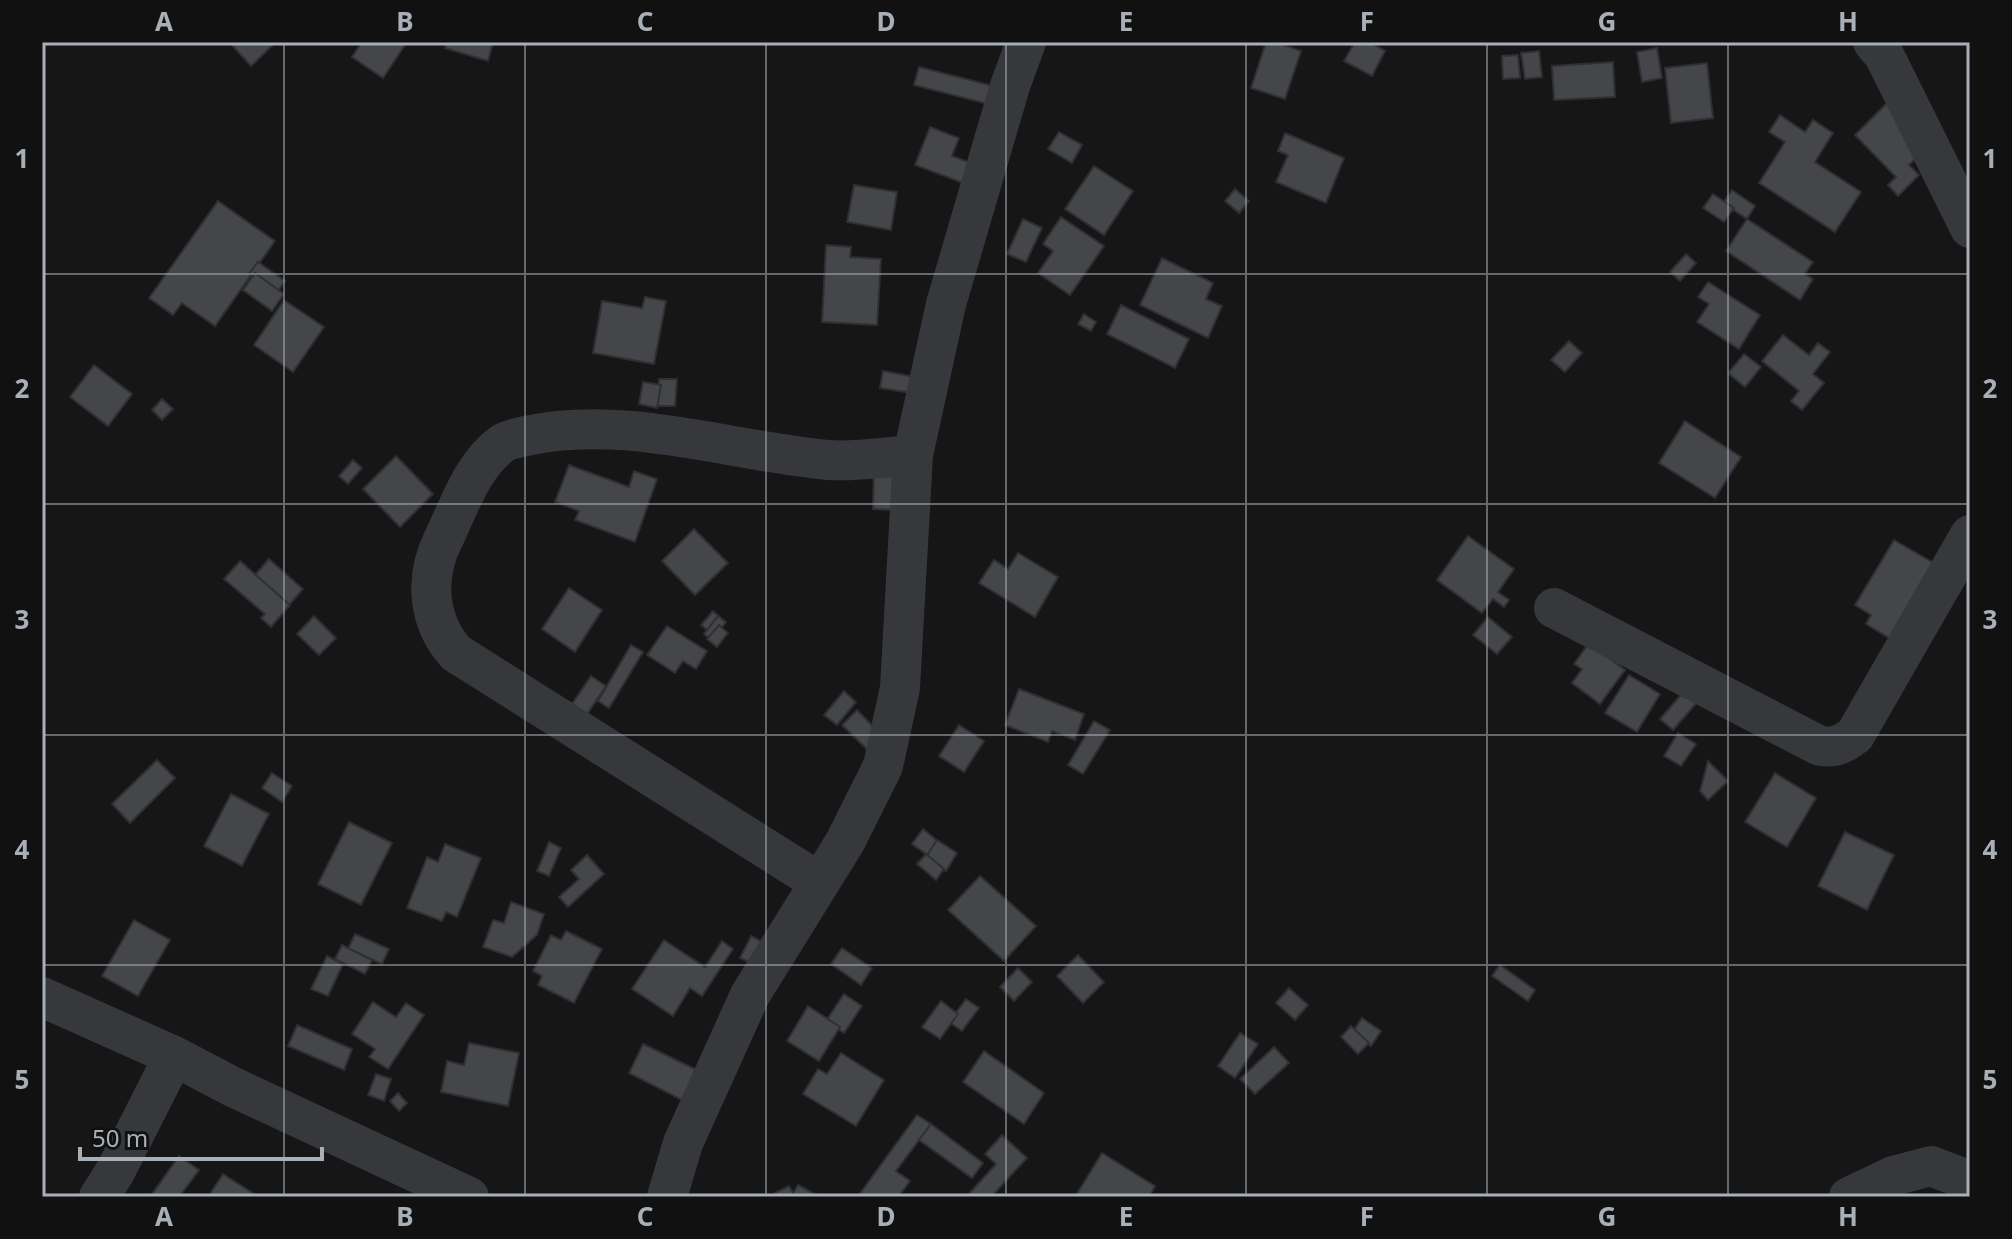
<svg xmlns="http://www.w3.org/2000/svg" width="2012" height="1239" font-family="'Noto Sans',sans-serif">
<style>
.building{fill:#45464a;stroke:#303033;stroke-width:2}
.lines{fill:none;stroke-linecap:round;stroke-linejoin:round}
.minor{stroke:#37383c;stroke-width:40}
.grid{fill:none;stroke:#a8afb7;stroke-width:2;stroke-opacity:0.55}
.neatline{fill:none;stroke:#a8afb7;stroke-width:3}
.grid-label{font-size:26px;text-anchor:middle;font-weight:bold;fill:#a8afb7}
</style>
<rect width="100%" height="100%" fill="#161617"/>
<!-- building -->
<g class="building">
<path d="M235,42H276L251,66L232,45Z"/>
<path d="M362,42H407L383,78L352,57Z"/>
<path d="M447,42H493L488,61L445,48Z"/>
<path d="M1266,42H1275L1301,51L1285,99L1251,88Z"/>
<path d="M1355,42H1369L1385,51L1372,76L1344,61Z"/>
<path d="M1657,48L1662,78L1642,82L1637,52Z"/>
<path d="M1539,51L1542,77L1525,79L1521,53Z"/>
<path d="M1518,55L1520,78L1503,79L1502,56Z"/>
<path d="M1613,62L1615,97L1554,100L1552,66Z"/>
<path d="M1707,63L1713,118L1671,123L1665,68Z"/>
<path d="M919,67L1005,89L1000,107L914,85Z"/>
<path d="M1892,98L1933,141L1909,165L1919,175L1898,196L1888,185L1896,177L1855,135Z"/>
<path d="M1780,115L1805,132L1813,120L1833,133L1815,162L1861,192L1835,232L1759,183L1785,142L1769,132Z"/>
<path d="M930,127L959,138L952,156L979,166L971,186L915,165Z"/>
<path d="M1059,132L1082,145L1072,163L1048,149Z"/>
<path d="M1285,133L1344,158L1326,203L1276,182L1288,155L1278,151Z"/>
<path d="M1094,166L1133,191L1104,235L1065,209Z"/>
<path d="M854,185L897,192L891,230L847,222Z"/>
<path d="M1235,189L1249,201L1239,213L1225,201Z"/>
<path d="M1732,190L1755,206L1747,219L1723,203Z"/>
<path d="M1713,194L1734,208L1724,222L1703,208Z"/>
<path d="M218,201L275,241L215,326L182,303L173,315L149,298Z"/>
<path d="M1061,217L1104,246L1070,295L1038,273L1053,251L1043,244Z"/>
<path d="M1023,219L1042,228L1026,262L1007,254Z"/>
<path d="M1747,219L1813,262L1805,274L1813,279L1800,300L1726,251Z"/>
<path d="M826,245L851,247L850,257L881,259L877,325L822,322Z"/>
<path d="M1686,254L1696,263L1680,281L1670,272Z"/>
<path d="M1162,258L1213,283L1206,299L1222,306L1208,338L1140,305Z"/>
<path d="M258,262L285,281L276,294L249,274Z"/>
<path d="M255,273L284,294L272,311L243,290Z"/>
<path d="M1708,282L1760,315L1739,349L1697,322L1709,304L1698,297Z"/>
<path d="M645,297L666,301L654,364L593,353L602,301L642,308Z"/>
<path d="M284,300L324,327L293,372L254,345Z"/>
<path d="M1121,305L1189,339L1175,368L1107,334Z"/>
<path d="M1084,314L1096,322L1091,331L1078,324Z"/>
<path d="M1783,335L1809,355L1818,343L1830,352L1813,374L1824,383L1802,410L1791,401L1799,391L1762,361Z"/>
<path d="M1569,341L1582,353L1565,372L1551,360Z"/>
<path d="M1744,354L1761,367L1745,387L1728,373Z"/>
<path d="M94,365L132,394L108,426L70,397Z"/>
<path d="M883,371L915,377L912,393L880,388Z"/>
<path d="M659,379H677L675,406H658Z"/>
<path d="M643,382L661,385L657,408L639,404Z"/>
<path d="M162,399L173,409L162,420L152,410Z"/>
<path d="M1685,421L1741,457L1715,498L1659,463Z"/>
<path d="M396,456L433,494L400,527L363,489Z"/>
<path d="M353,460L362,468L348,484L339,476Z"/>
<path d="M569,465L629,487L634,471L657,479L635,542L575,520L579,511L555,502Z"/>
<path d="M874,468L914,469L912,511L873,509Z"/>
<path d="M694,529L728,563L695,595L662,561Z"/>
<path d="M1468,536L1514,569L1498,592L1509,600L1504,607L1493,599L1482,613L1437,580Z"/>
<path d="M1894,540L1939,566L1894,641L1866,624L1871,615L1855,605Z"/>
<path d="M1018,553L1058,577L1035,617L979,583L994,560L1008,569Z"/>
<path d="M269,559L303,589L289,605L255,575Z"/>
<path d="M240,561L290,605L271,627L261,618L265,614L224,579Z"/>
<path d="M569,588L602,610L575,652L542,629Z"/>
<path d="M713,611L720,617L708,631L701,625Z"/>
<path d="M314,616L336,638L319,655L297,634Z"/>
<path d="M718,616L726,622L712,640L704,634Z"/>
<path d="M1488,617L1512,637L1497,654L1473,635Z"/>
<path d="M719,625L728,633L717,647L707,639Z"/>
<path d="M667,626L707,651L696,669L683,661L675,673L647,655Z"/>
<path d="M1589,643L1625,670L1600,704L1572,683L1582,669L1574,664Z"/>
<path d="M631,645L643,652L609,708L598,701Z"/>
<path d="M1629,675L1660,694L1637,732L1605,713Z"/>
<path d="M591,676L606,686L587,714L572,704Z"/>
<path d="M1019,689L1084,714L1075,740L1052,731L1048,742L1005,725Z"/>
<path d="M1686,689L1699,700L1673,730L1660,719Z"/>
<path d="M844,691L856,702L837,725L824,715Z"/>
<path d="M857,710L889,743L875,757L842,725Z"/>
<path d="M1094,721L1110,730L1083,774L1068,765Z"/>
<path d="M959,725L984,741L964,772L939,756Z"/>
<path d="M1678,733L1696,744L1681,766L1664,756Z"/>
<path d="M157,760L175,778L130,823L112,804Z"/>
<path d="M1708,761L1728,781L1708,800L1700,791Z"/>
<path d="M272,773L292,786L282,802L262,788Z"/>
<path d="M1775,773L1816,798L1787,847L1745,822Z"/>
<path d="M231,794L269,814L242,866L204,846Z"/>
<path d="M349,822L392,843L361,905L318,884Z"/>
<path d="M923,829L939,842L929,856L912,844Z"/>
<path d="M1845,832L1894,855L1867,910L1818,886Z"/>
<path d="M937,840L957,853L946,871L926,857Z"/>
<path d="M549,842L561,848L549,876L537,871Z"/>
<path d="M445,844L481,858L457,917L446,912L442,921L407,908L427,857L438,862Z"/>
<path d="M926,854L944,869L936,880L917,864Z"/>
<path d="M587,855L604,874L568,907L559,897L579,879L571,870Z"/>
<path d="M980,876L1036,926L1004,961L948,910Z"/>
<path d="M511,902L544,914L537,935L512,957L483,947L493,920L504,923Z"/>
<path d="M134,920L170,940L138,996L102,976Z"/>
<path d="M566,931L602,949L574,1003L538,985L542,976L533,971L551,935L561,940Z"/>
<path d="M355,934L389,949L382,964L348,949Z"/>
<path d="M751,936L769,945L759,967L740,958Z"/>
<path d="M664,940L705,967L722,941L733,949L702,996L690,988L673,1016L632,989Z"/>
<path d="M342,945L372,960L365,974L335,959Z"/>
<path d="M842,948L872,968L861,985L831,964Z"/>
<path d="M1078,955L1104,982L1083,1003L1057,976Z"/>
<path d="M327,956L343,964L328,996L311,989Z"/>
<path d="M1500,965L1535,990L1528,1001L1492,976Z"/>
<path d="M1018,968L1032,982L1014,1001L1000,987Z"/>
<path d="M1289,988L1308,1005L1295,1020L1276,1003Z"/>
<path d="M844,994L862,1006L844,1033L826,1021Z"/>
<path d="M966,999L979,1008L962,1031L949,1022Z"/>
<path d="M941,1001L958,1014L940,1039L922,1027Z"/>
<path d="M373,1002L396,1017L406,1003L424,1015L388,1069L369,1057L375,1049L352,1034Z"/>
<path d="M808,1006L840,1027L819,1061L787,1041Z"/>
<path d="M1362,1018L1381,1031L1371,1046L1352,1033Z"/>
<path d="M297,1025L352,1049L344,1070L288,1046Z"/>
<path d="M1351,1026L1369,1043L1358,1054L1341,1037Z"/>
<path d="M1240,1033L1258,1044L1235,1078L1218,1066Z"/>
<path d="M469,1043L519,1053L508,1106L441,1092L447,1061L464,1065Z"/>
<path d="M643,1044L697,1070L682,1100L629,1073Z"/>
<path d="M1274,1047L1289,1063L1255,1094L1240,1079Z"/>
<path d="M984,1051L1044,1093L1024,1124L963,1082Z"/>
<path d="M841,1053L884,1080L856,1126L803,1094L818,1069L827,1074Z"/>
<path d="M376,1074L391,1079L384,1101L368,1095Z"/>
<path d="M398,1093L407,1103L399,1111L390,1101Z"/>
<path d="M917,1115L931,1124L896,1171L910,1181L898,1197H861L859,1195Z"/>
<path d="M931,1124L983,1163L972,1178L919,1140Z"/>
<path d="M1002,1135L1027,1158L991,1197H966L996,1164L985,1154Z"/>
<path d="M1102,1153L1155,1186L1149,1197H1075Z"/>
<path d="M179,1156L199,1170L179,1197H150Z"/>
<path d="M223,1174L259,1197H208Z"/>
<path d="M798,1185L820,1197H791Z"/>
<path d="M789,1186L795,1197H777L775,1193Z"/>
</g>
<g class="lines">
<!-- minor -->
<g class="minor">
<path d="M1873,42L1884,55L1970,228"/>
<path d="M1554,608L1820,746C1836,748 1843,744 1855,735L1970,535"/>
<path d="M819,882L456,653C428,622 424,578 443,540C459,507 472,465 503,443C510,439 518,438 526,436C623,414 730,451 828,460C855,462 885,457 913,455"/>
<path d="M42,997L174,1056L233,1087L469,1197"/>
<path d="M99,1197L116,1170L174,1056"/>
<path d="M667,1197L683,1143L750,995L845,842L883,766L900,688L913,455L946,304L1010,86L1026,42"/>
<path d="M1849,1197L1893,1176L1931,1166L1970,1181"/>
</g>
</g>
<!-- grid -->
<path class="grid" d="M284,42V1197M525,42V1197M766,42V1197M1006,42V1197M1246,42V1197M1487,42V1197M1728,42V1197M42,274H1970M42,504H1970M42,735H1970M42,965H1970"/>
<!-- border -->
<rect width="2012" height="1239" fill="none" stroke="#111112" stroke-width="88"/>
<!-- scale -->
<path d="M80 1147v12h242v-12" fill="none" stroke="#a8afb7" stroke-width="4"/>
<text x="92" y="1147" font-size="24" fill="#a8afb7" stroke="#111112" stroke-width="6" paint-order="stroke">50 m</text>
<rect x="44" y="44" width="1924" height="1151" class="neatline"/>
<g class="grid-label">
<text x="164" y="31">A</text>
<text x="405" y="31">B</text>
<text x="645" y="31">C</text>
<text x="886" y="31">D</text>
<text x="1126" y="31">E</text>
<text x="1367" y="31">F</text>
<text x="1607" y="31">G</text>
<text x="1848" y="31">H</text>
<text x="22" y="168">1</text>
<text x="1990" y="168">1</text>
<text x="22" y="398">2</text>
<text x="1990" y="398">2</text>
<text x="22" y="629">3</text>
<text x="1990" y="629">3</text>
<text x="22" y="859">4</text>
<text x="1990" y="859">4</text>
<text x="22" y="1089">5</text>
<text x="1990" y="1089">5</text>
<text x="164" y="1226">A</text>
<text x="405" y="1226">B</text>
<text x="645" y="1226">C</text>
<text x="886" y="1226">D</text>
<text x="1126" y="1226">E</text>
<text x="1367" y="1226">F</text>
<text x="1607" y="1226">G</text>
<text x="1848" y="1226">H</text>
</g>
</svg>
